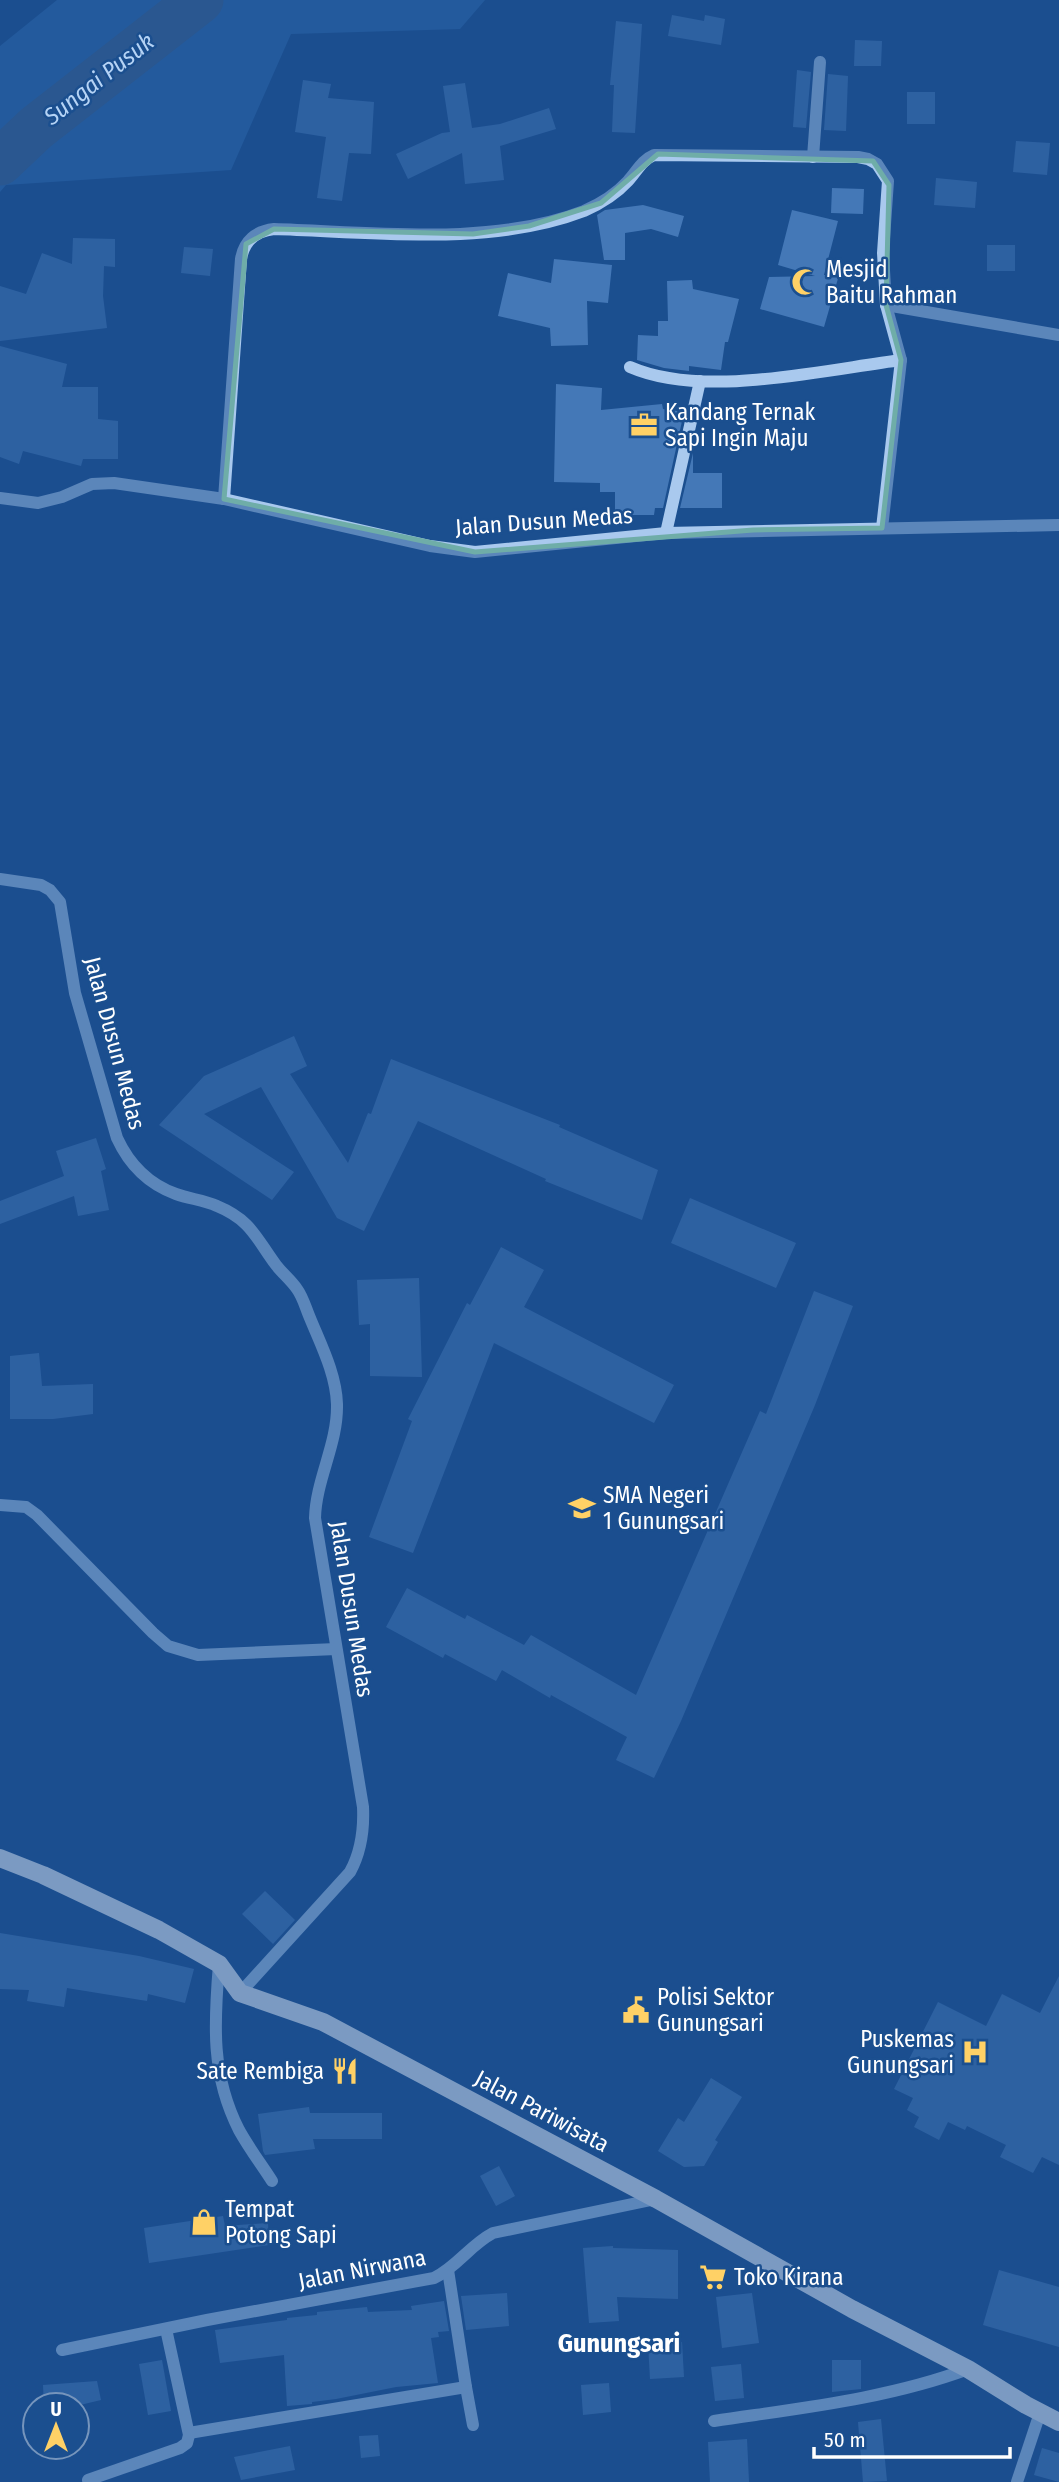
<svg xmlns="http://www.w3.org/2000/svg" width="1059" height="2482" font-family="'Fira Sans Condensed',sans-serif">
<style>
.green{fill:#2e69ad}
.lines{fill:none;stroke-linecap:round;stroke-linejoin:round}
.river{stroke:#3c6290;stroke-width:47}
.building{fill:#4478b7}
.minor{stroke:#a9c9ee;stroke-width:12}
.major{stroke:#f0f6ff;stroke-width:18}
.marked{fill:none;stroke:#6fada8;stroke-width:5;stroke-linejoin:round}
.labels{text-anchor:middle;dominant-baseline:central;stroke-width:5;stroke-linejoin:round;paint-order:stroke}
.poi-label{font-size:23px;fill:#fff;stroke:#1b4f8f;text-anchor:start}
.street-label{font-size:23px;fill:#fff;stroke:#1b4f8f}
.water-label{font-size:24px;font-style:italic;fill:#b5d3f5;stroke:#1b4f8f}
.quarter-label{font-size:26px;font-weight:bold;fill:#fff;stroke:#1b4f8f}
</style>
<rect width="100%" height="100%" fill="#1b4f8f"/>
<!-- green -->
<path class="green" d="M57,0H485L460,29L291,34L231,170L6,185L0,192V46Z"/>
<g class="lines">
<!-- river -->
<path class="river" d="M0,162L36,128L200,0"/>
</g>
<!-- building -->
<g class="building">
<path d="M672,15L704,21L705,15L725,19L721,45L668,36Z"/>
<path d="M616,21L642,24L635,133L612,132L614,85H610Z"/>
<path d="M855,40L882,41L881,66H854Z"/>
<path d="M797,70L811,72L806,128L793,127Z"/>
<path d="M828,74L848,76L846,131L824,130Z"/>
<path d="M303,80L331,84L328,98L374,102L371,154L349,153L342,201L317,198L326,137L295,132Z"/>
<path d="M465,83L472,128L500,124L549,108L556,129L500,146L504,180L465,184L462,153L408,179L396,154L442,133L450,132L443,86Z"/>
<rect x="907" y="92" width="28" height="32"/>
<path d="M1016,141L1050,143L1047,175L1013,172Z"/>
<path d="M936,178L977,182L975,208L934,205Z"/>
<path d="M832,188L864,189L863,214L831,213Z"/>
<path d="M643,205L684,216L678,237L651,229L625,233V260H604L597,215L605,210Z"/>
<path d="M792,210L838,221L824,275H839L824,327L760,309L769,277L815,276L778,265Z"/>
<path d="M73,238L115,239V267L104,266L103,296L107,328L0,341V286L26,294L42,253L72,264Z"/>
<rect x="987" y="245" width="28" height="26"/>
<path d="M184,247L213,249L210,276L181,273Z"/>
<path d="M554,259L612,265L608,303L587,301L588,345L551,346L550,328L498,316L508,273L551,283Z"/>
<path d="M692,280L693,289L739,299L728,342H725L721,370L689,366V371L664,368L637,360L638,335L658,336V321H668L667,281Z"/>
<path d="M0,346L67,364L62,387H98V419L118,421V459H83L81,466L23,451L19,464L0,457Z"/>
<path d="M556,384L602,388L601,410L662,404L663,409L684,412L663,508H655L654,515H615V492H600V483L554,482Z"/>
<path d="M693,453V473H722V508H680Z"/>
<path d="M294,1036L307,1066L290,1074L348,1163L368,1113L371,1114L391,1059L560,1125L559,1127L658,1170L642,1220L545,1181L546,1179L418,1121L364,1231L337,1218L261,1087L204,1114L294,1172L272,1200L159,1125L204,1076Z"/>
<path d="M96,1138L106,1169L101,1171L109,1210L78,1216L74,1196L0,1224V1201L64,1176L56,1151Z"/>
<path d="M690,1198L796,1243L776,1288L671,1243Z"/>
<path d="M501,1247L544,1270L524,1307L674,1385L654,1423L494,1343L413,1553L369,1537L412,1421L408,1419L467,1303L470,1305Z"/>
<path d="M419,1278L422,1377L370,1376V1324L359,1325L357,1280Z"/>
<path d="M814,1291L853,1306L815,1405L681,1721L654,1778L616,1760L627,1737L551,1695L550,1698L502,1670L496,1681L445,1654L443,1658L386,1627L407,1588L465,1619L467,1615L524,1645L531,1635L636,1695L760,1411L766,1414Z"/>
<path d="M39,1353L42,1386L93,1384V1414L53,1419H10V1356Z"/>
<path d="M265,1891L295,1920L273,1944L242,1914Z"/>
<path d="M0,1933L139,1956L194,1969L185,2003L148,1994L147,2001L67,1988L64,2007L27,2001L29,1990L0,1989Z"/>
<path d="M1059,1976V2165L1042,2157L1033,2173L1000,2157L1006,2145L967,2126L965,2130L948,2122L939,2140L914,2127L919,2117L907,2110L913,2098L894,2089L938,2002L986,2026L1002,1994L1040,2013Z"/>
<path d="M711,2078L742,2097L715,2140L718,2142L704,2166L684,2167L658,2151L678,2118L684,2122Z"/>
<path d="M309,2107L310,2113H382V2139H313L315,2149L265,2155L263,2151L258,2114Z"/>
<path d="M499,2166L515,2196L496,2206L480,2176Z"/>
<path d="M223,2216L225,2226L268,2223L269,2245L149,2263L144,2228Z"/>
<path d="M613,2246V2248L678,2250V2299L617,2297L619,2321L589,2323L583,2248Z"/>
<path d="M999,2270L1059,2287V2347L983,2325Z"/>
<path d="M507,2293L509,2326L466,2330L461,2296Z"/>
<path d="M752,2293L759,2343L722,2348L716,2297Z"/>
<path d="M444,2301L449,2331L438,2332L439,2337L431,2338L438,2383L396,2387L336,2399L312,2402V2404L287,2406L284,2355L220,2363L215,2330L287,2320V2318L317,2315V2312L367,2307L368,2312L412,2310L411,2306Z"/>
<path d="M682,2342L684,2377L650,2379L648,2343Z"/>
<path d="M162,2360L171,2411L148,2415L139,2364Z"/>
<path d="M832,2360H861V2389L832,2392Z"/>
<path d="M741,2364L744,2398L715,2401L711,2367Z"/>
<path d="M97,2381L101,2400L80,2405H44L43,2385Z"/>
<path d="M609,2383L611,2412L583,2415L581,2385Z"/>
<path d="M881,2419L887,2481L863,2482L858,2422Z"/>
<path d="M378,2435L380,2456L361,2458L359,2436Z"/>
<path d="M747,2439L749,2482H710L708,2442Z"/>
<path d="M290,2446L295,2470L241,2480L234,2457Z"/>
<path d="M1042,2448L1059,2453V2482L1034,2475Z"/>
</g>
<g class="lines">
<!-- minor -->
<g class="minor">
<path d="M813,157L820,62"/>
<path d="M886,305L1059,335"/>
<path d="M630,367C703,399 823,370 901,360"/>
<path d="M0,498L38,503L62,497L92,484L114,483L224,499L430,546L475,552L666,533L1059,525"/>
<path d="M224,499L241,259C244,241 256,231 274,229C373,232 491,247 584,211C600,204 616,194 628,181C637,171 642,160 654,155L858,157L868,159L877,164L888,181L883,253L886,305L901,360L882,528"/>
<path d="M666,533L700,381"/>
<path d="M0,879L41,885L50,890L60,902L75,993L117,1138C129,1164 148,1184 176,1194C190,1199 204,1200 217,1206C251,1220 256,1238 276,1265C282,1273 291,1280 297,1289C303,1297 306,1309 310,1318C321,1345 336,1374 337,1404C338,1444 316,1479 315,1518L363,1807C364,1829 361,1852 350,1872L240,1993"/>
<path d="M0,1505L26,1507L37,1515L153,1633L168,1646L198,1655L336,1649"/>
<path d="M219,1964C214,2024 211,2075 239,2130C249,2148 261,2164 272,2181"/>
<path d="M62,2350L207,2320L434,2278C457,2267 470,2245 493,2233L656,2199"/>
<path d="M466,2387L473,2425"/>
<path d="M714,2421C800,2408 887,2399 968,2369"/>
<path d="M189,2433L466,2387L448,2270"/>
<path d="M88,2480L180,2448L187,2443L189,2435L166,2329"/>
<path d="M1017,2482L1040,2413"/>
</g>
<!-- major -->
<path class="major" d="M0,1858L43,1875L159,1930L219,1964L240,1993L323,2022L656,2199L852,2309L968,2369L1026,2405L1059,2422"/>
</g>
<!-- marked area -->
<path d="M0 0H1059V2482H0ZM658,154L873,161L889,185L886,305L901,360L882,528L753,530L475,552L224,499L246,244L274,229L473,234L529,226L601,203Z" fill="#1b4f8f" fill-opacity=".55" fill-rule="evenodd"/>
<path class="marked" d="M658,154L873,161L889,185L886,305L901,360L882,528L753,530L475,552L224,499L246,244L274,229L473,234L529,226L601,203Z"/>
<!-- icons -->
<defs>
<symbol id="mosque-bare" viewBox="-9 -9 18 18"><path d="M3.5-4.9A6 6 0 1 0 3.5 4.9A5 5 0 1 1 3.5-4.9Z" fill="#ffd166" stroke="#1b4f8f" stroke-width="2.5" paint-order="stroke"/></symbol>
<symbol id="office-bare" viewBox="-9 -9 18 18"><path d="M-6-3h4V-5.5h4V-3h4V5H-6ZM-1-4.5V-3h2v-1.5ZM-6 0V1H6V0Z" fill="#ffd166" stroke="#1b4f8f" stroke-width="2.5" paint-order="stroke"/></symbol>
<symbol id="school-bare" viewBox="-9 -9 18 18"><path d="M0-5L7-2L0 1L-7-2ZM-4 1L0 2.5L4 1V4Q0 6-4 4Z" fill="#ffd166" stroke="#1b4f8f" stroke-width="2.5" paint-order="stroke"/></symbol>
<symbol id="civic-bare" viewBox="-9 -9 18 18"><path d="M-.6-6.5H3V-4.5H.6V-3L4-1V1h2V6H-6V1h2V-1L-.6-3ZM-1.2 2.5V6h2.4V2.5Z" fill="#ffd166" stroke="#1b4f8f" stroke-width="2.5" paint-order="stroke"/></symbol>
<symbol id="hospital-bare" viewBox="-9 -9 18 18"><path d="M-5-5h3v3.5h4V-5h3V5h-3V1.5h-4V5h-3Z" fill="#ffd166" stroke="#1b4f8f" stroke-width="2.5" paint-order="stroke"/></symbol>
<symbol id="restaurant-bare" viewBox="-9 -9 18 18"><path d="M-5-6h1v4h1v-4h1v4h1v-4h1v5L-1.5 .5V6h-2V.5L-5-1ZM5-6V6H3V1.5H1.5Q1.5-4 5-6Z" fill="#ffd166" stroke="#1b4f8f" stroke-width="2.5" paint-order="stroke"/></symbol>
<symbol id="shop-bare" viewBox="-9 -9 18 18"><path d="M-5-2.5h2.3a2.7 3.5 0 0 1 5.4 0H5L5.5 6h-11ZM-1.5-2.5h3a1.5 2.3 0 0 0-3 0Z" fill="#ffd166" stroke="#1b4f8f" stroke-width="2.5" paint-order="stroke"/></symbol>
<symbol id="supermarket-bare" viewBox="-9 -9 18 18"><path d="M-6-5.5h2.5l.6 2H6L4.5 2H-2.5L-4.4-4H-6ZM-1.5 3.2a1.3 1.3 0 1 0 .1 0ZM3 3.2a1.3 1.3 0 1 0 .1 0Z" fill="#ffd166" stroke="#1b4f8f" stroke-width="2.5" paint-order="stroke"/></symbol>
</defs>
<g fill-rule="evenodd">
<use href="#mosque-bare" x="786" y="263" width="38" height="38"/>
<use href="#office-bare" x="625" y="406" width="38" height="38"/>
<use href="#school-bare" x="563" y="1489" width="38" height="38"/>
<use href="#civic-bare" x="617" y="1991" width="38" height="38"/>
<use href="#hospital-bare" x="956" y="2033" width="38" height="38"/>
<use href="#restaurant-bare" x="326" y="2052" width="38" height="38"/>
<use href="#shop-bare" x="185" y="2203" width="38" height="38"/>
<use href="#supermarket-bare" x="694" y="2258" width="38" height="38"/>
</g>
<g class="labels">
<!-- poi labels -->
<g class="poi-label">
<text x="826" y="269">Mesjid<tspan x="826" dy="26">Baitu Rahman</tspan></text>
<text x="665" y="412">Kandang Ternak<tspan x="665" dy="26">Sapi Ingin Maju</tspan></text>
<text x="603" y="1495">SMA Negeri<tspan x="603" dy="26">1 Gunungsari</tspan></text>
<text x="657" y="1997">Polisi Sektor<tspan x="657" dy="26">Gunungsari</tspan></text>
<text x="954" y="2039" text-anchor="end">Puskemas<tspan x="954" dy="26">Gunungsari</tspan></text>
<text x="324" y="2071" text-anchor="end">Sate Rembiga</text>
<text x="225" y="2209">Tempat<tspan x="225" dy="26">Potong Sapi</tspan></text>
<text x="734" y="2277">Toko Kirana</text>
</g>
<!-- street labels -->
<g class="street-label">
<text transform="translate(544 521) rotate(-4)">Jalan Dusun Medas</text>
<text transform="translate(115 1043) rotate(75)">Jalan Dusun Medas</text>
<text transform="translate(352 1609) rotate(81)">Jalan Dusun Medas</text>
<text transform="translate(542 2111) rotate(28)">Jalan Pariwisata</text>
<text transform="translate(362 2269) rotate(-11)">Jalan Nirwana</text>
</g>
<!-- water labels -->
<g class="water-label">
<text transform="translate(99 79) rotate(-38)">Sungai Pusuk</text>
</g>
<!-- quarter labels -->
<g class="quarter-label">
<text x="619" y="2343">Gunungsari</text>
</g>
</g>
<!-- north arrow -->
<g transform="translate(56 2426)"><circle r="33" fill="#1b4f8f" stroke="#7695bc" stroke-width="2"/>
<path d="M0-5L12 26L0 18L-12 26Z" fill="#ffd166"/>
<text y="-10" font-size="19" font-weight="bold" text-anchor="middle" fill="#ffffff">U</text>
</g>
<!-- scale -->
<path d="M814 2447v10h196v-10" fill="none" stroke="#ffffff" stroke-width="3.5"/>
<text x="824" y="2447" font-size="21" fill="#ffffff" stroke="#1b4f8f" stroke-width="5" paint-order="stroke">50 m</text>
</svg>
